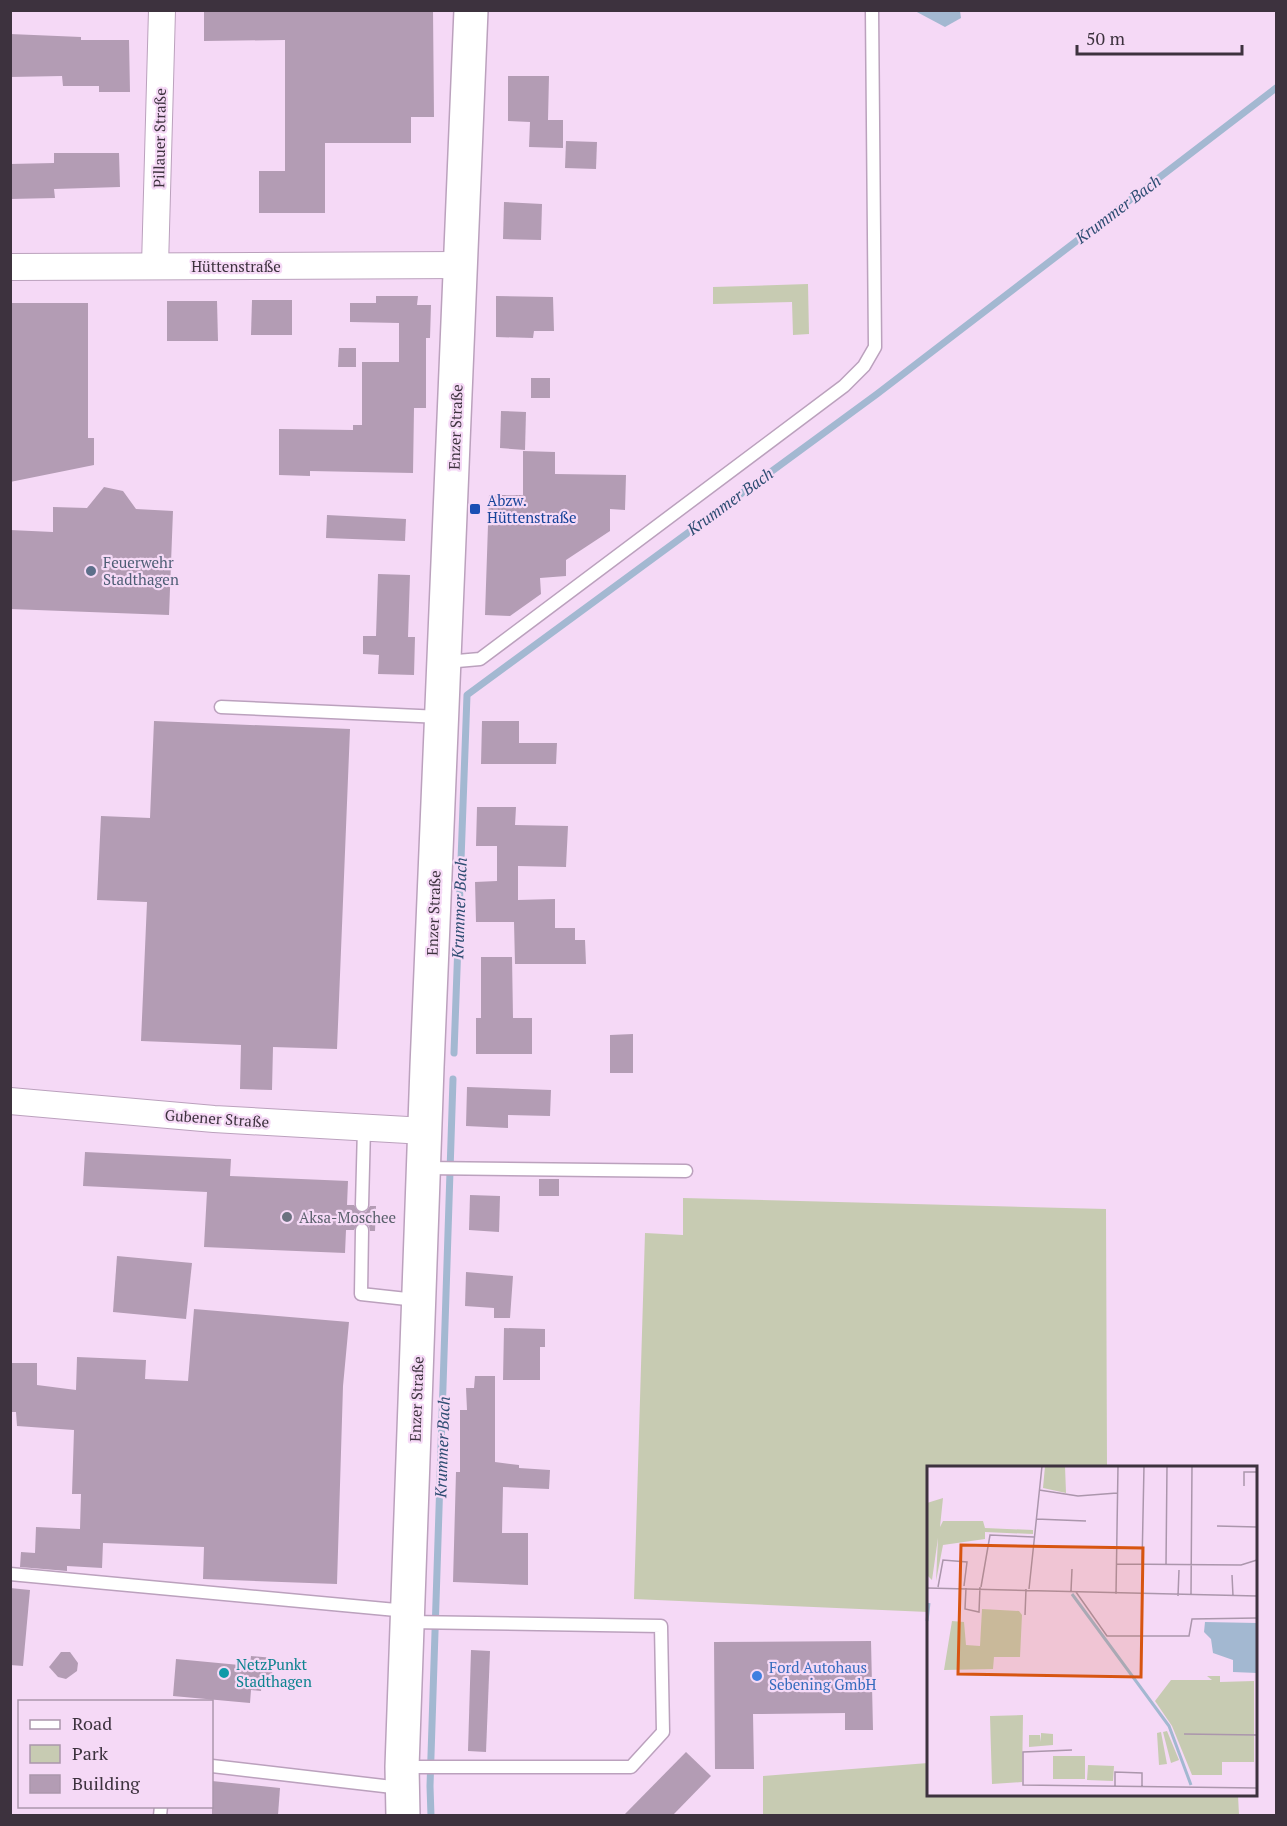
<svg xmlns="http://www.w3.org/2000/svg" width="1287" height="1826" font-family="'PT Serif',serif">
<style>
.green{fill:#c7cbb2}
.water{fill:#a3b8d1}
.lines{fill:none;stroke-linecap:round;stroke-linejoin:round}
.stream{stroke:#a3b8d1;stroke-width:7}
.building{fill:#b39cb4}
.service-casing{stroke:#bba1bd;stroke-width:15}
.minor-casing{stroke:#bba1bd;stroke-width:28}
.secondary-casing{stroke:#bba1bd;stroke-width:36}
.service{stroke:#fff;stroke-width:12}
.minor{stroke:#fff;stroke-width:26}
.secondary{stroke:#fff;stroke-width:33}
.transit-dot{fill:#1a4fb4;stroke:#f5d9f6;stroke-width:2}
.service-dot{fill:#5c6f8a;stroke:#f5d9f6;stroke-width:2}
.worship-dot{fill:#6b7280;stroke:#f5d9f6;stroke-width:2}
.culture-dot{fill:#0f9aa8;stroke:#f5d9f6;stroke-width:2}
.shop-dot{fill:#3f7fe0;stroke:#f5d9f6;stroke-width:2}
.labels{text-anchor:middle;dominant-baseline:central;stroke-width:4.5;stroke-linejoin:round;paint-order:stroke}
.street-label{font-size:15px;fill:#3d323e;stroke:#f5d9f6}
.transit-label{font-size:15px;fill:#164399;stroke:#f5d9f6;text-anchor:start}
.service-label{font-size:15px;fill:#4e5e75;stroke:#f5d9f6;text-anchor:start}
.worship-label{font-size:15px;fill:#5b616d;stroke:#f5d9f6;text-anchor:start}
.culture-label{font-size:15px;fill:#0d838f;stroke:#f5d9f6;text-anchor:start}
.shop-label{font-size:15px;fill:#366cbe;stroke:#f5d9f6;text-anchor:start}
.water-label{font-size:16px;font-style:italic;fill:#2d4c72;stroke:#f5d9f6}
.inset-river{fill:none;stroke:#a3b8d1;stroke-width:3}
.inset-road{fill:none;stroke:#ab96ac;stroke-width:1.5}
.view{fill:#d75511;fill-opacity:0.15;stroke:#d75511;stroke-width:3}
.inset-edge{fill:none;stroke:#3d323e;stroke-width:3}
</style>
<rect width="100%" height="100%" fill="#f5d9f6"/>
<!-- green -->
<g class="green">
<path d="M808,284L809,334L793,335L792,302L713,304V287Z"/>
<path d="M683,1198L1106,1209L1107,1467L928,1468V1612L634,1599L645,1233L683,1235Z"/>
<path d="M928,1763V1794L1238,1795L1239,1815H763V1776Z"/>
</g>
<!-- water -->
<path class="water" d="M915,11H960L961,18L945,27Z"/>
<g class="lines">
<!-- stream -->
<g class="stream">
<path d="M454,1053L467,695L877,394L1276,88"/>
<path d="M431,1816L430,1786L453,1079"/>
</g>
</g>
<!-- building -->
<g class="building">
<path d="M204,10H433L434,117H411V143H325V213H259V171H285V40L204,41Z"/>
<path d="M10,34L81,37V40H129L130,92H99V86H63L62,76L10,77Z"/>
<path d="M508,76H549L548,120H563V148L529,147L530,122L508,121Z"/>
<path d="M566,141L597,142L596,169L565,168Z"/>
<path d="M54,153H119L120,187L54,189L55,198L10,199V164L54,163Z"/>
<path d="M504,202L542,204L541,240L503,239Z"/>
<path d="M376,296H418L417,305H431L430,338H426V408H414L413,473L310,471V476L279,475V429L353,430V425H362V362H399V323L350,322V303H376Z"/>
<path d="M496,296L553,297L554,331H534L533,338L496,337Z"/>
<path d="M252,300H292V335H251Z"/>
<path d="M167,301H217L218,341H167Z"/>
<path d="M10,303H88V438H94V465L10,482Z"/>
<path d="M339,348H356V367H338Z"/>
<rect x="531" y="378" width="19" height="20"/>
<path d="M501,411L526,412L525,450L500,448Z"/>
<path d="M523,451L555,452V474L626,475L625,510L610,509V531L566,560V576L540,578L541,594L510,616L485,615L489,495H523Z"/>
<path d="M104,487L123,491L136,509L173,511L169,615L10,609V530L53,532V507L87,508Z"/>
<path d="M327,515L406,519L405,541L326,538Z"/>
<path d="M378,574L410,575L408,637H415L414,675L378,674L379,655L363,654V636H376Z"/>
<path d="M154,721L350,729L337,1049L273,1047L272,1090L240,1089L241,1045L141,1041L147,902L97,900L101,816L150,818Z"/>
<path d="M482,721H519V743H557L556,764H481Z"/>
<path d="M477,807H516L515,825L568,826L566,867L518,866V900L555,899V928H575V940H585L586,964H515L514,922H476L475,882L497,881V846H476Z"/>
<path d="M481,957H512L513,1018H532V1054H476V1018H481Z"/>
<path d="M633,1034V1073H610V1035Z"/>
<path d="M467,1087L551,1090L550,1116L508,1115V1128L466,1126Z"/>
<path d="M85,1152L231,1159L230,1176L348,1181L347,1205H354L361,1213L366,1212L370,1206H376L375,1231H370L369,1226L363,1222L358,1223L354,1230H346L345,1253L204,1247L207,1192L83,1186Z"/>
<rect x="539" y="1179" width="20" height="17"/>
<path d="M470,1195L500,1196L499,1232L469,1230Z"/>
<path d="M117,1256L192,1263L186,1319L113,1312Z"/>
<path d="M466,1272L513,1276L510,1318H494V1308L465,1306Z"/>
<path d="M194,1309L349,1322L343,1386L337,1584L203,1579L204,1547L103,1543L102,1568L67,1566V1571L20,1567L21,1552L35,1553L36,1527L80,1529L81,1494H72L74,1430L17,1426L16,1412H10V1363H37V1385L76,1390L77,1357L146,1360L145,1379L188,1381Z"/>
<path d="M504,1328L545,1329V1347H540V1380H503Z"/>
<path d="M475,1376H495V1462L519,1465V1468L550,1470L549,1489L503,1487L502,1533H528V1585L453,1582L456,1472H460V1410H467L466,1388H474Z"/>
<path d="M10,1588L30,1590L23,1666L10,1665Z"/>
<path d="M871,1641L873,1730H845V1713L753,1714L754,1769H715L714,1642Z"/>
<path d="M471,1650L490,1651L486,1752L468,1751Z"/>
<path d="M61,1652H70L78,1663L77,1671L66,1679L58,1677L49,1667Z"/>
<path d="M251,1656L274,1658L271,1682L262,1681L261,1691L251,1690L250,1703L173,1696L176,1659L250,1666Z"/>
<path d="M686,1752L711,1776L673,1815H624Z"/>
<path d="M212,1781L280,1788L278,1815H212Z"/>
</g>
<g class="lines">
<defs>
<g id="service">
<path d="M446,662L480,659L844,386L864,366L875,347L872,10"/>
<path d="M221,707L441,717"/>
<path d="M425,1168L686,1171"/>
<path d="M362,1205L364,1128"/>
<path d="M362,1230L361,1294L416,1300"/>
<path d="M10,1574L407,1611"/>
<path d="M212,1766L401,1788"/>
<path d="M403,1767H631L663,1732L661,1626L408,1622"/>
<path d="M160,1816L161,1806"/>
</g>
<g id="minor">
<path d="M155,266L162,10"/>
<path d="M10,267L461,265"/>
<path d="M10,1101L214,1119L425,1131"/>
</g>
<path id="secondary" d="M403,1816L402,1767L427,1067L471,10"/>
</defs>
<!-- service casing -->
<use href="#service" class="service-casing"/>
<!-- minor casing -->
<use href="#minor" class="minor-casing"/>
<!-- secondary casing -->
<use href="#secondary" class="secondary-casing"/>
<!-- service -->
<use href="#service" class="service"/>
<!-- minor -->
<use href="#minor" class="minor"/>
<!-- secondary -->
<use href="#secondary" class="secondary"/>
</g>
<!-- markers -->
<rect class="transit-dot" x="469" y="503" width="12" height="12" rx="3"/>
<circle class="service-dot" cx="91" cy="571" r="6"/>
<circle class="worship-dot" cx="287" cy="1217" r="6"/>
<circle class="culture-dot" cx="224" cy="1673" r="6"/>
<circle class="shop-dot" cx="757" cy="1676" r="6"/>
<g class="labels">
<!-- street labels -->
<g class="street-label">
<text transform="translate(159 138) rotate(-89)">Pillauer Straße</text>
<text x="236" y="266">Hüttenstraße</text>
<text transform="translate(455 427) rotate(-88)">Enzer Straße</text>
<text transform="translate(433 913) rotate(-88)">Enzer Straße</text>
<text transform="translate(217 1118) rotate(4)">Gubener Straße</text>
<text transform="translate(416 1399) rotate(-88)">Enzer Straße</text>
</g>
<!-- transit labels -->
<g class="transit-label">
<text x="487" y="500">Abzw.<tspan x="487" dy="17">Hüttenstraße</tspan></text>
</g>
<!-- service labels -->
<g class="service-label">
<text x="103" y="562">Feuerwehr<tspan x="103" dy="17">Stadthagen</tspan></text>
</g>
<!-- worship labels -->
<g class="worship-label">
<text x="299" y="1217">Aksa-Moschee</text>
</g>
<!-- culture labels -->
<g class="culture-label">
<text x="236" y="1664">NetzPunkt<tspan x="236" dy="17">Stadthagen</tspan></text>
</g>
<!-- shop labels -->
<g class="shop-label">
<text x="769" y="1667">Ford Autohaus<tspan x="769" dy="17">Sebening GmbH</tspan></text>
</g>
<!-- water labels -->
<g class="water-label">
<text transform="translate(1118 209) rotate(-37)">Krummer Bach</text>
<text transform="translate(730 501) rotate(-36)">Krummer Bach</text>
<text transform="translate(459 908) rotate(-88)">Krummer Bach</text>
<text transform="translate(442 1447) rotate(-88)">Krummer Bach</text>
</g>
</g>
<!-- overview -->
<g transform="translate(927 1466)">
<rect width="330" height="330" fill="#f5d9f6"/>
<path d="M118,0H138L139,27L116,22ZM16,32L13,61L16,55H56L58,62L106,64V68L58,66V73L16,79L9,115L11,72L5,114L0,109V37ZM55,143L92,145L95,149L93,191H67L66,203L17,204L25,155L37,156L39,179L53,180ZM280,210H293V216L327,215V296H295V309H265L245,260L228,235L244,214H285ZM96,249L95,316L65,318L63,250ZM240,265L252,294L244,297L236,266ZM234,266L240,298L232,299L230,267ZM114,267L126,268V279L102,281V269H113L114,276ZM126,290H158V313H126ZM161,299L187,300L186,315L160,314Z" fill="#c7cbb2"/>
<path d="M278,156L330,157V207L306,206V194L286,187L284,173L277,166Z" fill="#a3b8d1"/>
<path class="inset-river" d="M145,128L242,260L264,319M0,155L2,137"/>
<path class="inset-road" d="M317,20V6H330M112,24L151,30L190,27M109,53L159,55M290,60L330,61M190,98L314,99L330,94M215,99L217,0M239,99L240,0M305,109L306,130M11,121L16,94L40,96L37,120M54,121L63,69L107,71M0,122L330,130M39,122L38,143L52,146L53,121M102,123L115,0M144,125L145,103M149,126L180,170H262L265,153L330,152M189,128L191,0M264,129L265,0M251,130L252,104M98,149L99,123M257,268L330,269M145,284L96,286V319L330,322M188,320V306L215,307V320"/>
<path class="view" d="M34,79L216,82L214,211L31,208Z"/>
<rect width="330" height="330" class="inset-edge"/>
</g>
<!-- border -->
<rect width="1287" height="1826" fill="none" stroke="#3d323e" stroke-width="24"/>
<!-- legend -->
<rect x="18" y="1700" width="195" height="108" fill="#f5d9f6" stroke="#ab96ac" stroke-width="1.5"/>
<rect x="30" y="1720" width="30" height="9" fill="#ffffff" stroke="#ab96ac" stroke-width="1.5"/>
<text x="72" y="1730" font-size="18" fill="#3d323e">Road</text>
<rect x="30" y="1745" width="30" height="18" fill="#c7cbb2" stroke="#ab96ac" stroke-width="1.5"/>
<text x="72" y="1760" font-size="18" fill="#3d323e">Park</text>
<rect x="30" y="1775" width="30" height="18" fill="#b39cb4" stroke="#ab96ac" stroke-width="1.5"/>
<text x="72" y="1790" font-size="18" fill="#3d323e">Building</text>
<!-- scale -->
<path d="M1077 45v9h165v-9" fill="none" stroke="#3d323e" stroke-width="3"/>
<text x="1086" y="45" font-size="18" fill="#3d323e" stroke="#f5d9f6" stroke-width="4.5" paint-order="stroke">50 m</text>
</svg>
